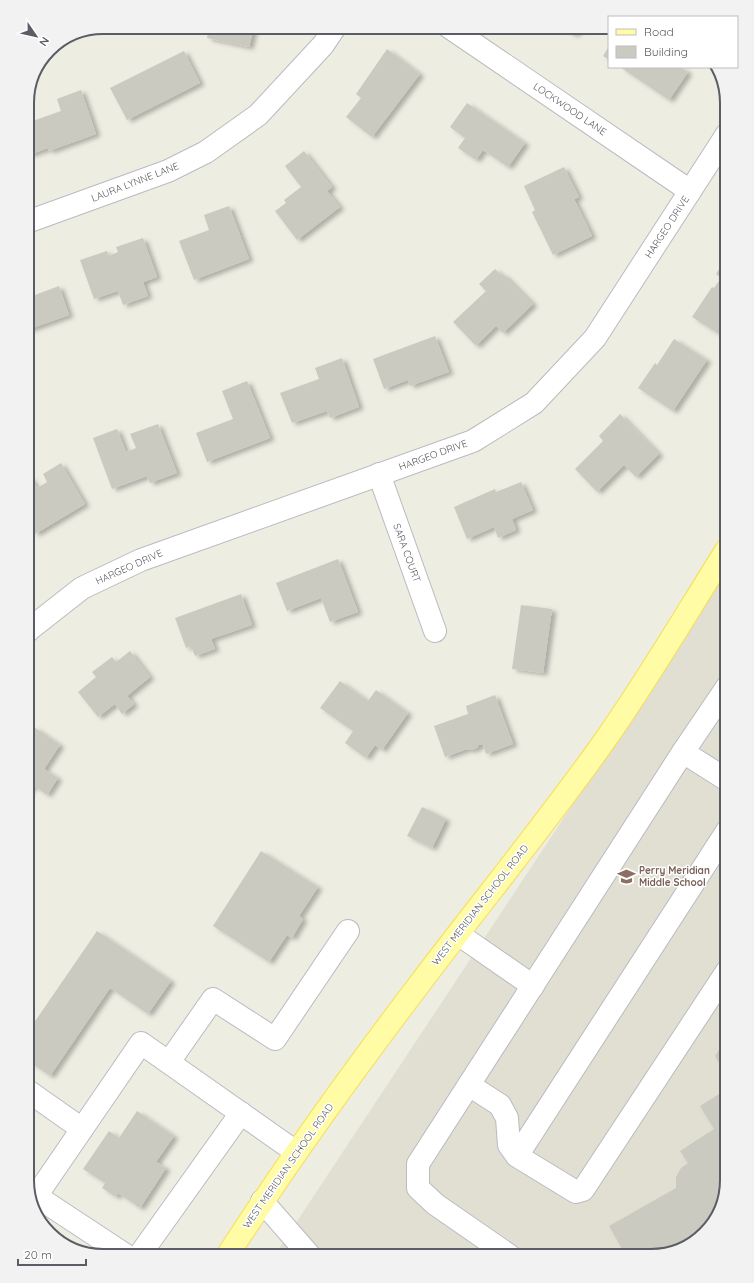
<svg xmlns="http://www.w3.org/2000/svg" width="754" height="1283" font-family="Quicksand,sans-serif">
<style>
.education{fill:#e0dfd2}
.building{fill:#cacac1;filter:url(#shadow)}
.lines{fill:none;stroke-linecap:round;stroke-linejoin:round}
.minor-casing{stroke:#b9bbc1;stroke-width:24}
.major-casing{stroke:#f6de52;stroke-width:24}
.minor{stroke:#fff;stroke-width:22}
.major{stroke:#fffca5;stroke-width:22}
.labels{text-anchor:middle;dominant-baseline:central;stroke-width:3;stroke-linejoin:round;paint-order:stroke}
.street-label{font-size:10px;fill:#5a5d63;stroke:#fff}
.education-label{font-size:10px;font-weight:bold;fill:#785e54;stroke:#fff;text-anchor:start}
.rim{fill:none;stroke:#5a5d63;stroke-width:2}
</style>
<defs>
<filter id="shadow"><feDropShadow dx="4.5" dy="2.5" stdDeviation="2" flood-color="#0004"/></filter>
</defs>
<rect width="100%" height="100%" fill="#eeede2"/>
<!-- education -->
<path class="education" d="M727,571V1181L714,1222L685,1248L651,1256H274Z"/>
<!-- building -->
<g class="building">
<path d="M209,27H254L249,47L207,38Z"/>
<path d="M562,27H580L574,35Z"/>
<path d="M609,46V60L603,56Z"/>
<path d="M387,49L420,74L372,137L346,117L361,98L356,94Z"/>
<path d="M184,51L200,83L127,120L110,88Z"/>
<path d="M620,67H680L688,72L669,100Z"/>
<path d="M81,90L96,134L49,151L48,148L28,155L27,123L61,111L57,99Z"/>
<path d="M467,103L525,143L508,167L483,150L476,160L458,148L465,138L450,127Z"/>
<path d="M304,151L332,187L327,191L340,207L297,240L275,211L286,203L284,200L301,187L285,166Z"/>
<path d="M564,167L579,197L574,199L592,236L553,255L532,212L535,210L524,186Z"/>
<path d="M229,206L249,259L194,280L179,241L209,230L204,215Z"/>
<path d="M143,238L157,277L143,282L148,296L123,305L118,291L94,299L80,260L107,251L109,256L118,252L116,247Z"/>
<path d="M727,257V328L722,336L692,317L712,287L714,288L721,278L716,274Z"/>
<path d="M495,269L501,275L503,274L533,304L503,333L496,326L476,346L453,322L486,291L479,284Z"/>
<path d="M59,286L69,315L27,330V298Z"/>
<path d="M435,336L449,372L410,386L408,380L384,389L373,359Z"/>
<path d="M674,339L707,360L673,411L638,388L655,363L657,365Z"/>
<path d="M342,358L359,407L330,418L327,411L292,423L280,393L319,379L315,368Z"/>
<path d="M247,381L270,438L207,462L196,433L233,419L222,391Z"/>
<path d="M620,414L659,454L636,477L624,465L597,492L575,469L603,441L599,436Z"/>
<path d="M158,424L177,473L150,483L147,476L112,489L93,438L117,429L126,452L136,448L130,434Z"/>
<path d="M61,463L85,504L35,534L27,521V479L30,477L37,488L47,482L43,474Z"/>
<path d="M521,482L533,510L512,519L516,530L498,538L494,527L467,539L454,507L495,489L496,492Z"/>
<path d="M338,559L358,612L330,622L321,598L287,611L276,583Z"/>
<path d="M241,594L252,625L211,639L215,649L195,656L191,646L186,648L175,618Z"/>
<path d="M521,605L552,609L543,673L512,669Z"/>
<path d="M130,651L150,677L127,696L134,704L122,714L115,704L98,717L78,692L96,677L92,672L112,657L116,662Z"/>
<path d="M340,681L368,701L376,690L408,713L382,750L375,745L366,758L345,743L353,731L320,708Z"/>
<path d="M495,695L513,744L486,754L483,744L479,745L477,748L471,750L467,749L445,757L434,726L468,714L466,706Z"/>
<path d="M34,727L60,745L44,769L58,778L47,795L33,785L27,794V738Z"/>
<path d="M422,807L446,819L432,848L407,836Z"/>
<path d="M261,851L318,887L299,916L303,919L292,938L287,935L269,962L213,926Z"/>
<path d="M97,931L171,981L148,1014L110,988L50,1076L27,1060V1033Z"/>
<path d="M727,1038V1075L715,1056Z"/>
<path d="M727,1089V1181L714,1222L685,1248L651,1256H626L609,1226L676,1188V1177L681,1168L688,1163L680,1151L714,1129L700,1106Z"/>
<path d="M137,1111L174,1136L156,1162L166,1168L140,1208L118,1193L116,1197L102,1188L105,1183L83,1169L109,1131L119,1138Z"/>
</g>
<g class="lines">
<defs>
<g id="minor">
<path d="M449,27L690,191"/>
<path d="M27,222L168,171L206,152L258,115L323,45L335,27"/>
<path d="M379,474L435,631"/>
<path d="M27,632L31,628L82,588L141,560L473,441L534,403L595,338L727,134"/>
<path d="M683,752L727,780"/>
<path d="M458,934L533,986"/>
<path d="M169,1062L213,999L275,1039L348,931"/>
<path d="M469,1085L500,1105L507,1118L509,1145L517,1156L576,1192L583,1190L727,971"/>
<path d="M27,1093L28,1091L82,1129"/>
<path d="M517,1156L727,831"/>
<path d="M36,1196L127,1256"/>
<path d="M262,1201L310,1256"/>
<path d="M32,1202L141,1043L296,1152"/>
<path d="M139,1256L241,1113"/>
<path d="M510,1256L435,1204L418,1188V1164L683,752L727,687"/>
</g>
<path id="major" d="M227,1256C287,1163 351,1074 418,986C479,905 544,826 603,743C647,681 686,614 727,549"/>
</defs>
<!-- minor casing -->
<use href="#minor" class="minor-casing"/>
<!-- major casing -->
<use href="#major" class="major-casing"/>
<!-- minor -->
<use href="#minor" class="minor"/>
<!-- major -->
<use href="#major" class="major"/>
</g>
<!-- icons -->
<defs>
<symbol id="school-bare" viewBox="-9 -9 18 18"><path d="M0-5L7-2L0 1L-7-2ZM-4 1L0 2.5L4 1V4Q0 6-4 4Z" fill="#8d6e63" stroke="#fff" stroke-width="2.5" paint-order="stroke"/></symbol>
</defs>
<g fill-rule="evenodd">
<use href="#school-bare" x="614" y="864" width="25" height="25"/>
</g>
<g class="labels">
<!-- street labels -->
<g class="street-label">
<text transform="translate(570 109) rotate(34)">LOCKWOOD LANE</text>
<text transform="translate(135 182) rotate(-21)">LAURA LYNNE LANE</text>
<text transform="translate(667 227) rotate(-57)">HARGEO DRIVE</text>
<text transform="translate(433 455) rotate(-20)">HARGEO DRIVE</text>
<text transform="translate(407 553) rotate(70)">SARA COURT</text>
<text transform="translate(129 567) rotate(-24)">HARGEO DRIVE</text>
<text transform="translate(480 905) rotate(-52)">WEST MERIDIAN SCHOOL ROAD</text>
<text transform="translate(288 1166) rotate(-55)">WEST MERIDIAN SCHOOL ROAD</text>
</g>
<!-- education labels -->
<g class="education-label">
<text x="639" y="870">Perry Meridian<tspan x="639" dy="12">Middle School</tspan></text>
</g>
</g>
<!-- crop -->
<path d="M0 0H754V1283H0ZM103 34H651A69 69 0 0 1 720 103V1180A69 69 0 0 1 651 1249H103A69 69 0 0 1 34 1180V103A69 69 0 0 1 103 34Z" fill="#f2f2f3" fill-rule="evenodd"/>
<path class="rim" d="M103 34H651A69 69 0 0 1 720 103V1180A69 69 0 0 1 651 1249H103A69 69 0 0 1 34 1180V103A69 69 0 0 1 103 34Z"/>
<!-- legend -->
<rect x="608" y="16" width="130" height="52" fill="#ffffff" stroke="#bdbec1"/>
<rect x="616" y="29" width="20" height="6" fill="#fffca5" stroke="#bdbec1"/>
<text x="644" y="36" font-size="12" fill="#5a5d63">Road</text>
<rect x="616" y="46" width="20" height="12" fill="#cacac1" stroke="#bdbec1"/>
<text x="644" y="56" font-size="12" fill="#5a5d63">Building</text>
<!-- north arrow -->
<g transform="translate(36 36) rotate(124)" stroke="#ffffff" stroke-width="3" paint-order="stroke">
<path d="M0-3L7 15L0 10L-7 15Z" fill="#5a5d63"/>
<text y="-6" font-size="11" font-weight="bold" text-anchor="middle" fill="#5a5d63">N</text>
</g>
<!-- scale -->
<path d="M18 1259v6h68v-6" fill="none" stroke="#5a5d63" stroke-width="2"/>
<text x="24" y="1259" font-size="12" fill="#5a5d63" stroke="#ffffff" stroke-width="3" paint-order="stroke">20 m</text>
</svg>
